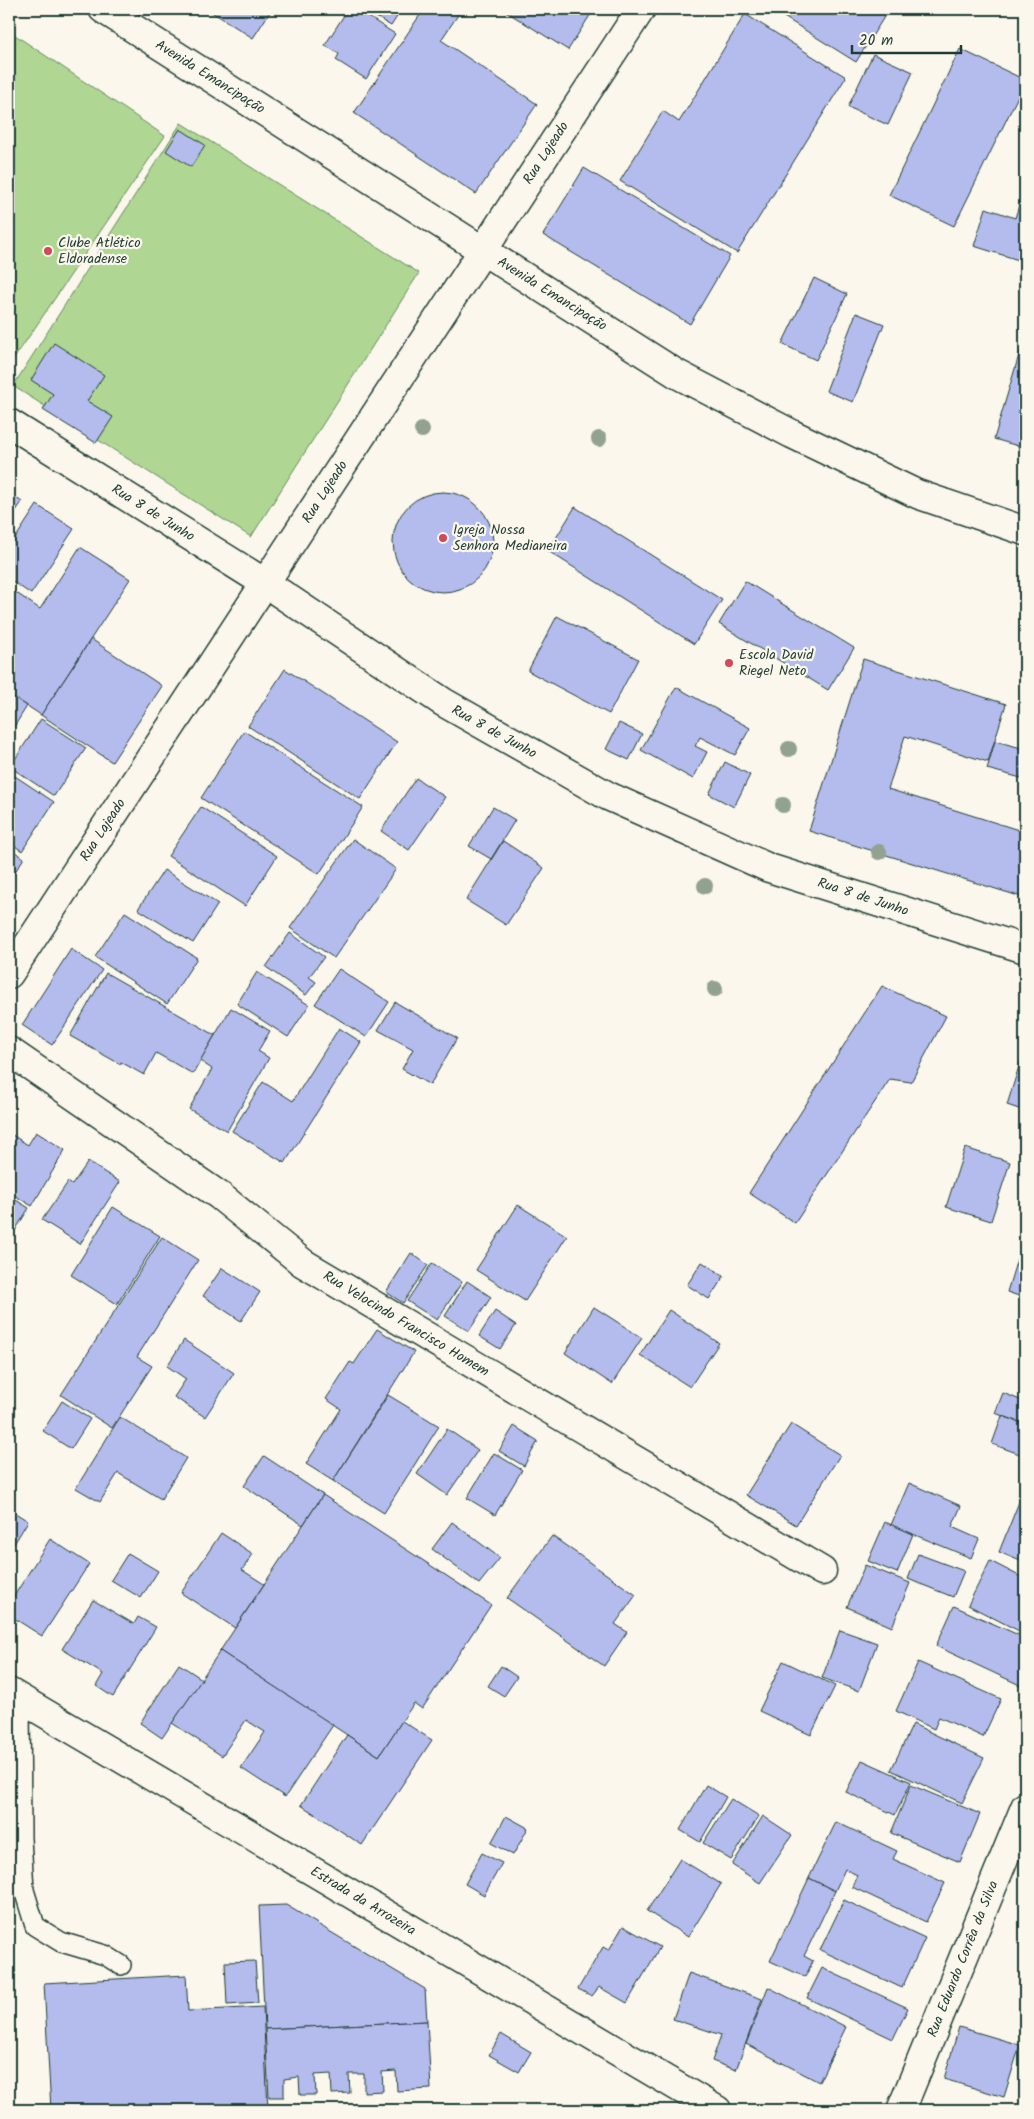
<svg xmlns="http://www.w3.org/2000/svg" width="1034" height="2119" font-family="Kalam,sans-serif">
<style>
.green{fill:#afd692;stroke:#678a63}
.building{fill:#b4bced;stroke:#1f3d34}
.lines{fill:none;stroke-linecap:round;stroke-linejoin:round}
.service-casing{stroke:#1f3d34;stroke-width:22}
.minor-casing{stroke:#1f3d34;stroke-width:31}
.tertiary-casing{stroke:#1f3d34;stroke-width:31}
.secondary-casing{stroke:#1f3d34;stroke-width:31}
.service{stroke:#fbf7ec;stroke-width:19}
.minor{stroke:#fbf7ec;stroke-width:28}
.tertiary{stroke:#fbf7ec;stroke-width:28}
.secondary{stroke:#fbf7ec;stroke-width:28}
.tree{fill:#92a291}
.poi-dot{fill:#d1495b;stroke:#fbf7ec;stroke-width:2}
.labels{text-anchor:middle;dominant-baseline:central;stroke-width:4.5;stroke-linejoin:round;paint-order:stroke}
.street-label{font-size:14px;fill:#1f3d34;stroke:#fbf7ec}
.poi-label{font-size:14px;fill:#1f3d34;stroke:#fbf7ec;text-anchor:start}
</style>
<rect width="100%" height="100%" fill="#fbf7ec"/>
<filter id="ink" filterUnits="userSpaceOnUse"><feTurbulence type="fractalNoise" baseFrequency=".02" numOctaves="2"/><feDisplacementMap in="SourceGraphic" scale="10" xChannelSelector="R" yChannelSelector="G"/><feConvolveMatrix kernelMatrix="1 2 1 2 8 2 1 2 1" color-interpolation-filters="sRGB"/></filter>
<g filter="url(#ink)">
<!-- green -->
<g class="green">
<path d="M9,31L165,136L9,366Z"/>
<path d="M181,123L419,273L251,537L13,386Z"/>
</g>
<!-- building -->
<g class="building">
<path d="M207,9H272L253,38Z"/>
<path d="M348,9H356L395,34L366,79L336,60L339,54L325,45Z"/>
<path d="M363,9H402L391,26Z"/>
<path d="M424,9H462L441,40L537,104L476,194L354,113Z"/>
<path d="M502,9H594L568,50Z"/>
<path d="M771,9H889L856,62Z"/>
<path d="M745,14L846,77L737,253L620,181L663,111L679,122Z"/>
<path d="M960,49L1025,80V82L954,226L889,195Z"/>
<path d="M873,54L913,72L888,125L848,107Z"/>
<path d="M180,129L205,145L191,167L166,151Z"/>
<path d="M584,168L730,256L690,324L543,235Z"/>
<path d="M1025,186V262L974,246L986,208L1015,218Z"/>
<path d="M814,278L847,294L816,360L782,344Z"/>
<path d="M856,313L884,324L853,402L826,391Z"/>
<path d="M1025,335V448L994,439Z"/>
<path d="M54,343L104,375L87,401L113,417L96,443L43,410L53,394L31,380Z"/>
<circle cx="443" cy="542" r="50"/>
<path d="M9,493L22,502L9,521Z"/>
<path d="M37,505L74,529L31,594L9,579V548Z"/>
<path d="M575,507L722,600L694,644L548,551Z"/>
<path d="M80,547L130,579L41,715L9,694V588L40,609Z"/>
<path d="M745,581L854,648L828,690L719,624Z"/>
<path d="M557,616L638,659L609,714L528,671Z"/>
<path d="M91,639L162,686L112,762L41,715Z"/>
<path d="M863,659L1006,704L988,762L905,736L888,789L1025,832V898L809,831Z"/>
<path d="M285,669L397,742L360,799L248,726Z"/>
<path d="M676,687L750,728L735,755L700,737L695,746L707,752L693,779L641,750Z"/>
<path d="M9,694L27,706L9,735Z"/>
<path d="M41,719L86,748L54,796L10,767Z"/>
<path d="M619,723L642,734L629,760L606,749Z"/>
<path d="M244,731L363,807L319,874L201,798Z"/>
<path d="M995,741L1025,749V779L987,769Z"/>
<path d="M725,762L750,775L734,807L709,794Z"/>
<path d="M9,772L54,802L22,851L9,842Z"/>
<path d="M416,778L445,797L409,850L381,831Z"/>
<path d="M201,807L277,856L245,906L168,856Z"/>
<path d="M493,807L515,820L491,859L469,846Z"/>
<path d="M353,839L396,869L334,958L290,928Z"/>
<path d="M503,841L544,868L506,925L466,900Z"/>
<path d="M9,848L24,858L9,881Z"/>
<path d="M164,870L218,904L193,943L138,909Z"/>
<path d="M125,912L197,958L167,1004L95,957Z"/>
<path d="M290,933L324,957L309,977L316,982L306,995L266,967Z"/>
<path d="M71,949L102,970L52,1045L22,1025Z"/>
<path d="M339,969L389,1002L366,1037L315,1004Z"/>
<path d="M257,972L309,1005L288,1037L237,1004Z"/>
<path d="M106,973L215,1035L193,1074L156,1053L144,1075L121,1062L120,1064L70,1036Z"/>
<path d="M882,986L946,1016L911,1082L890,1079L795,1223L749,1193Z"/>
<path d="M395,1002L457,1038L430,1085L402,1069L413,1049L378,1030Z"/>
<path d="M231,1008L270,1031L258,1051L269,1058L227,1131L189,1109L212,1069L200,1061Z"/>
<path d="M339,1028L361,1042L285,1163L232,1131L263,1082L293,1101Z"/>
<path d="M1025,1047V1111L1007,1105Z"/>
<path d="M36,1132L65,1150L32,1206L9,1192V1133L28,1145Z"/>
<path d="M965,1148L1010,1162L991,1221L946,1207Z"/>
<path d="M88,1162L120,1182L80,1244L42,1220L68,1182L72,1185Z"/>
<path d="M9,1196L29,1208L9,1240Z"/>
<path d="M518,1205L567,1236L525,1301L476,1270Z"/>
<path d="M113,1207L160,1236L117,1304L71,1275Z"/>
<path d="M162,1237L198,1260L137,1357L152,1366L112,1428L61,1395Z"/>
<path d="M1021,1246L1025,1247V1298L1007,1292Z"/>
<path d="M411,1253L428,1265L403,1303L386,1292Z"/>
<path d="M702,1262L724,1276L709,1299L687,1285Z"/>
<path d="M432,1263L462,1282L437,1320L407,1301Z"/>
<path d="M222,1268L260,1292L241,1321L203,1296Z"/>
<path d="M467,1281L491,1297L469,1331L445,1316Z"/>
<path d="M594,1307L642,1338L612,1384L565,1353Z"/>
<path d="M669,1310L719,1343L690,1387L640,1355Z"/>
<path d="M495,1311L516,1325L500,1349L479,1336Z"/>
<path d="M377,1329L414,1352L333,1481L306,1464L341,1409L326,1399L350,1362L354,1364Z"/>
<path d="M184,1340L234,1373L205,1417L174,1397L186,1379L167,1366Z"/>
<path d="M1003,1393L1025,1402V1424L995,1413Z"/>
<path d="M388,1395L439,1426L384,1513L333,1481Z"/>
<path d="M62,1401L90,1419L71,1449L43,1431Z"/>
<path d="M1002,1416L1025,1424V1456L992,1444Z"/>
<path d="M120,1417L186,1458L161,1499L118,1473L100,1502L76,1488Z"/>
<path d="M791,1424L840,1455L796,1525L746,1495Z"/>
<path d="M514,1426L538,1441L524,1466L499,1451Z"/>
<path d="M447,1429L478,1450L447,1495L417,1474Z"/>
<path d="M494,1453L522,1470L495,1515L467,1498Z"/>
<path d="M264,1456L323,1495L303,1525L244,1486Z"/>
<path d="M909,1483L961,1506L952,1527L979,1539L971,1558L891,1525Z"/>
<path d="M323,1495L491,1605L422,1709L414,1703L379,1756L220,1651Z"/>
<path d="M1021,1497L1025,1498V1563L999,1552Z"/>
<path d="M9,1509L28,1521L9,1552Z"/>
<path d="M452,1522L500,1558L479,1584L432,1549Z"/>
<path d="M885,1522L913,1534L897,1573L868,1561Z"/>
<path d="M221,1533L253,1554L242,1570L264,1584L235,1628L181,1593Z"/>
<path d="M552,1536L636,1595L615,1624L627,1632L604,1666L507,1598Z"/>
<path d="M50,1539L89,1564L42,1636L9,1615V1604Z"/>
<path d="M128,1553L158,1571L141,1598L111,1580Z"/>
<path d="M918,1554L964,1571L953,1597L908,1579Z"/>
<path d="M990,1561L1025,1579V1634L968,1605Z"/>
<path d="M865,1565L910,1583L892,1627L847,1607Z"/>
<path d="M93,1600L134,1624L138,1617L156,1627L113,1697L96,1686L103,1674L62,1649Z"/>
<path d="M954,1606L1025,1638V1680L1022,1686L936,1646Z"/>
<path d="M840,1630L877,1643L859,1691L822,1678Z"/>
<path d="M220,1651L333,1725L285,1797L241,1768L265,1732L246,1720L222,1756L172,1723Z"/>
<path d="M783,1661L835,1686L811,1735L759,1711Z"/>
<path d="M918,1662L1001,1699L983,1737L939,1717L934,1729L896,1711Z"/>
<path d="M179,1664L202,1679L162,1738L140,1723Z"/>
<path d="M501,1666L517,1677L504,1696L488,1686Z"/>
<path d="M402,1721L432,1740L362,1845L301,1805L347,1735L379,1756Z"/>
<path d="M913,1724L984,1758L962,1803L891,1770Z"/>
<path d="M862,1760L911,1782L895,1815L846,1792Z"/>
<path d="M706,1785L726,1797L700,1842L680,1830Z"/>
<path d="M911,1785L980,1814L960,1862L891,1833Z"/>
<path d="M731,1799L759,1816L731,1860L703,1843Z"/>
<path d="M506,1816L528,1828L513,1855L491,1843Z"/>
<path d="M763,1816L792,1835L760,1883L732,1865Z"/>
<path d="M836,1822L897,1851L893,1859L945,1883L926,1922L852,1887L857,1875L845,1869L835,1891L809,1878Z"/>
<path d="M482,1853L502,1863L484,1895L465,1884Z"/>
<path d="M680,1859L721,1884L688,1937L647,1911Z"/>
<path d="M809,1878L835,1891L804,1956L813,1961L805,1977L770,1961Z"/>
<path d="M844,1900L925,1938L902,1988L820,1950Z"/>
<path d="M286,1905L425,1989L427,2021L265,2029L259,1906Z"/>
<path d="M623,1926L660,1947L627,2003L599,1987L592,1996L578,1989L603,1947L609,1950Z"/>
<path d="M255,1961L258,2003L227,2005L225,1962Z"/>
<path d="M822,1968L908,2008L893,2039L807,1998Z"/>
<path d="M689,1973L762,1999L736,2070L712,2061L721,2035L673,2019Z"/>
<path d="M186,1975L188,2011L263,2007L268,2110H51L44,1983Z"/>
<path d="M768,1987L846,2027L819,2082L746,2044Z"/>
<path d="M427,2021L431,2089L397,2091L396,2071L382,2072L383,2091L364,2092V2074H349L350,2093L332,2094L331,2074L315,2075L316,2095H300L299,2077L284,2079V2097H269L265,2029Z"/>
<path d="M959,2027L1020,2045L1004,2097L944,2079Z"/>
<path d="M501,2034L531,2052L519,2072L489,2055Z"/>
</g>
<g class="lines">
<defs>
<path id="service" d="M20,1699L21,1838L24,1890L35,1926L61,1942L105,1955L121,1965"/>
<g id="minor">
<path d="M9,423L265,583L443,702L608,796L769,868L1025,949"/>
<path d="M9,1051L220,1196L303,1263L822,1571"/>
<path d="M901,2110L1025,1807"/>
</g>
<path id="tertiary" d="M9,974L641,9"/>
<g id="secondary">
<path d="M103,9L677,374L792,434L917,494L1025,531"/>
<path d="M9,1692L717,2110"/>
</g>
</defs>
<!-- service casing -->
<use href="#service" class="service-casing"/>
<!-- minor casing -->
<use href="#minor" class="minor-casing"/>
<!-- tertiary casing -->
<use href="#tertiary" class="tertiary-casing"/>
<!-- secondary casing -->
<use href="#secondary" class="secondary-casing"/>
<!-- service -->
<use href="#service" class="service"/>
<!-- minor -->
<use href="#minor" class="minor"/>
<!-- tertiary -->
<use href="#tertiary" class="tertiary"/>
<!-- secondary -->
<use href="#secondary" class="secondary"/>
</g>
<!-- trees -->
<g class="tree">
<circle cx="422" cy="430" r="8"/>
<circle cx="599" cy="439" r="8"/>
<circle cx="789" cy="749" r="8"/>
<circle cx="783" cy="805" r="8"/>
<circle cx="879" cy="852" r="8"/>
<circle cx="705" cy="886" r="8"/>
<circle cx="715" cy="989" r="8"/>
</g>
</g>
<!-- markers -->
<g class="poi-dot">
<circle cx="48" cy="251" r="5"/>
<circle cx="443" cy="538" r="5"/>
<circle cx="729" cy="663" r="5"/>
</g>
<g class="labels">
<!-- street labels -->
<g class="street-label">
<text transform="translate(210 77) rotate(32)">Avenida Emancipação</text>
<text transform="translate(546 153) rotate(-57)">Rua Lajeado</text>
<text transform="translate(552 294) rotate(32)">Avenida Emancipação</text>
<text transform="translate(325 492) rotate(-57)">Rua Lajeado</text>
<text transform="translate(153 513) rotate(32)">Rua 8 de Junho</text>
<text transform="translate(494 732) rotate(29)">Rua 8 de Junho</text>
<text transform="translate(103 830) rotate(-57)">Rua Lajeado</text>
<text transform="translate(863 897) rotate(18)">Rua 8 de Junho</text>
<text transform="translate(406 1324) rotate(31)">Rua Velocindo Francisco Homem</text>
<text transform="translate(363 1901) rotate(31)">Estrada da Arrozeira</text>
<text transform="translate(963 1959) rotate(-68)">Rua Eduardo Corrêa da Silva</text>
</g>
<!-- poi labels -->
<g class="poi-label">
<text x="58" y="243">Clube Atlético<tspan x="58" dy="16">Eldoradense</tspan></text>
<text x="453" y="530">Igreja Nossa<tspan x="453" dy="16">Senhora Medianeira</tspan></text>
<text x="739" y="655">Escola David<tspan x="739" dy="16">Riegel Neto</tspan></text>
</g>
</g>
<!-- margin -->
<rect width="1034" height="2119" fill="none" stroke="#fbf7ec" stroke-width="30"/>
<rect x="15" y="15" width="1004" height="2089" fill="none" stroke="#1f3d34" stroke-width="2" filter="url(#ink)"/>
<!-- scale -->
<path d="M852 45v8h109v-8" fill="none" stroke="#1f3d34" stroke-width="2.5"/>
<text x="859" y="45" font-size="15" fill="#1f3d34" stroke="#fbf7ec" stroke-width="4" paint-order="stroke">20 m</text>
</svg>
